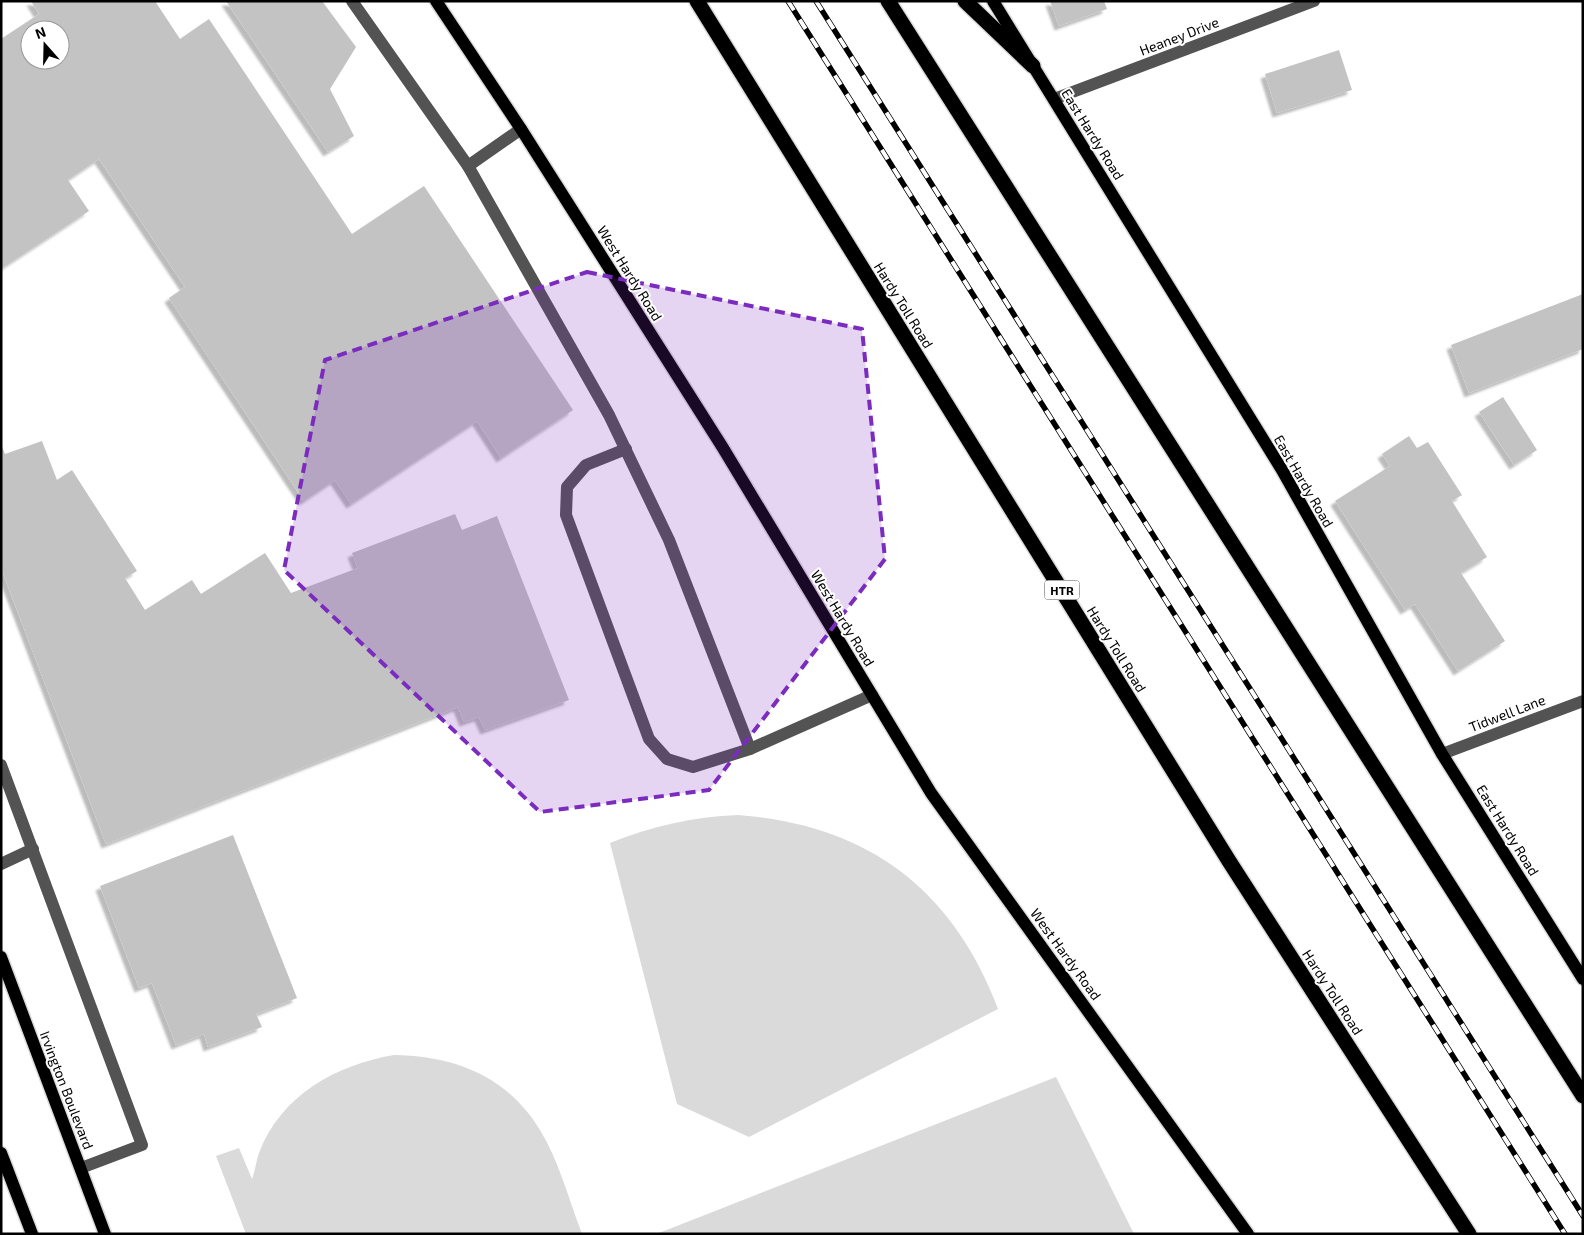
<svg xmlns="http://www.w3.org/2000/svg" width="1584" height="1235" font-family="'Exo 2',sans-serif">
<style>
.green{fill:#dadada}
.building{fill:#c3c3c3;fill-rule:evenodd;filter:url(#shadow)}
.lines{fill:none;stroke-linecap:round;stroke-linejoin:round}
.major-casing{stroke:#dbdbdb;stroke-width:15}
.highway-casing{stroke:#dbdbdb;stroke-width:18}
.minor{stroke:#535353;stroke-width:12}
.major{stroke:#000;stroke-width:12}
.highway{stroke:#000;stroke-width:15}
.rail-casing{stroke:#000;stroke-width:5.5}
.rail{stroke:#fff;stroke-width:4;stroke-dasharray:11;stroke-linecap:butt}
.marked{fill:#7b2cbf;fill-opacity:0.2;stroke:#7b2cbf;stroke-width:4;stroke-dasharray:10 6;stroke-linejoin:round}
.labels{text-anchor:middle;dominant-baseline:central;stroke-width:4;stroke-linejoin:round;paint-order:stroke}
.shield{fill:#fff;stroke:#4c4c4c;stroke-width:1}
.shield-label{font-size:12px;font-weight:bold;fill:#000}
.street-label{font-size:14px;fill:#000;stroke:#fff}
</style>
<defs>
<filter id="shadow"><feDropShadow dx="-4.5" dy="4.5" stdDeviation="1" flood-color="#0004"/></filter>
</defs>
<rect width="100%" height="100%" fill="#fff"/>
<!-- green -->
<g class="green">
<path d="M738,815C867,825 952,888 998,1009L749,1137L677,1104L610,843C652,826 692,817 738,815Z"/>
<path d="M394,1055C455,1056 507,1076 540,1130C559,1161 569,1200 582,1234H246L216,1156L239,1148L252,1179C255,1171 256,1162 259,1153C281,1095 336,1065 394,1055Z"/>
<path d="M1056,1077L1134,1234H659V1233Z"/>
</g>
<!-- building -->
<g class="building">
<path d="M31,1H155L180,39L209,19L352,234L424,186L573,410L501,458L477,421L351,504L335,480L304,501L169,298L185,287L99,159L68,180L89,211L1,269V39L39,14ZM30,30H60V60H30Z"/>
<path d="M226,1H322L356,47L330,89L354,136L328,152Z"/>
<path d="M1050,1H1104L1107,9L1059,26Z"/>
<path d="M1339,50L1352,90L1277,113L1265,74Z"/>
<path d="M1583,294V349L1469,393L1451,345Z"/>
<path d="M1503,397L1537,450L1514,465L1479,412Z"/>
<path d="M1409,436L1417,448L1428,442L1462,495L1452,501L1487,557L1461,573L1505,641L1458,671L1415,604L1405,610L1335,501L1390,466L1382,454Z"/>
<path d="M42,441L57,480L72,470L137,571L125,578L145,610L192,580L201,594L265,553L291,593L358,568L352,553L455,514L462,530L497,516L569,700L485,730L479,717L464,722L458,707L106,844L1,568V444L5,454Z"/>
<path d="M233,835L297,998L256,1014L262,1027L208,1047L204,1034L176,1045L152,983L139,988L100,886Z"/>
</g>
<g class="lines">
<defs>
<g id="major">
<path d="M436,1L521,129L723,448L931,793L1248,1234"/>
<path d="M993,1L1282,470L1442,754L1583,979"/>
<path d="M1,957L105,1234"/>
<path d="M1,1153L32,1234"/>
</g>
<g id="highway">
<path d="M697,1L1229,861L1469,1234"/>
<path d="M888,1L1583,1096"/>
<path d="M965,1L1033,66"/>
</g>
</defs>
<!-- major casing -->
<use href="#major" class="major-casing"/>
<!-- highway casing -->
<use href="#highway" class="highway-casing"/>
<!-- minor -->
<g class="minor">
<path d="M352,1L468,166L609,415L669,540L750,749L872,695"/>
<path d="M1054,99L1314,1"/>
<path d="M468,166L521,129"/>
<path d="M626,449L586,465L567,487L566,515L649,739L667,759L693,767L750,749"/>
<path d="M1442,754L1583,701"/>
<path d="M1,765L142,1145L81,1168"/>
<path d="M1,864L33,849"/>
</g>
<!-- major -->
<use href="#major" class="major"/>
<!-- highway -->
<use href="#highway" class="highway"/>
<defs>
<g id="rail">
<path d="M788,1L1565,1234"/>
<path d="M816,1L1583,1216"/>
</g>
</defs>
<!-- rail casing -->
<use href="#rail" class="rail-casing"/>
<!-- rail -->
<use href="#rail" class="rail"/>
</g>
<!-- marked area -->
<path class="marked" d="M587,272L862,329L885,559L709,790L540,812L284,570L325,360Z"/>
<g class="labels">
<!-- shield labels -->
<rect class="shield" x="1044.5" y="580.5" width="35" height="19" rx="4"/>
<g class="shield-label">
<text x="1062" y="590">HTR</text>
</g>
<!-- street labels -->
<g class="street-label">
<text transform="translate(1179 36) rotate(-21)">Heaney Drive</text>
<text transform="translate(1093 134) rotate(58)">East Hardy Road</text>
<text transform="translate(630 273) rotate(58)">West Hardy Road</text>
<text transform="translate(904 305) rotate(58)">Hardy Toll Road</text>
<text transform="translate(1304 481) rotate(60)">East Hardy Road</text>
<text transform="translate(843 618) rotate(59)">West Hardy Road</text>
<text transform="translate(1117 649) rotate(58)">Hardy Toll Road</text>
<text transform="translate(1507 713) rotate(-21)">Tidwell Lane</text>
<text transform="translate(1508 830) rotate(58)">East Hardy Road</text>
<text transform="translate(1066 954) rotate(54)">West Hardy Road</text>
<text transform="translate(1333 992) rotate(57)">Hardy Toll Road</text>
<text transform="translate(67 1090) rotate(69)">Irvington Boulevard</text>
</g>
</g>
<!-- border -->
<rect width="1584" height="1235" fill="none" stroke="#000000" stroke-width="5"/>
<!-- north arrow -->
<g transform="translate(45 45) rotate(340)"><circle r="24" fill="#ffffff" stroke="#999999"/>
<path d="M0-4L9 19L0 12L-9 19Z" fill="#000000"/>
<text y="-8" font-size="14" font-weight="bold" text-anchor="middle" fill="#000000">N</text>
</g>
</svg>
